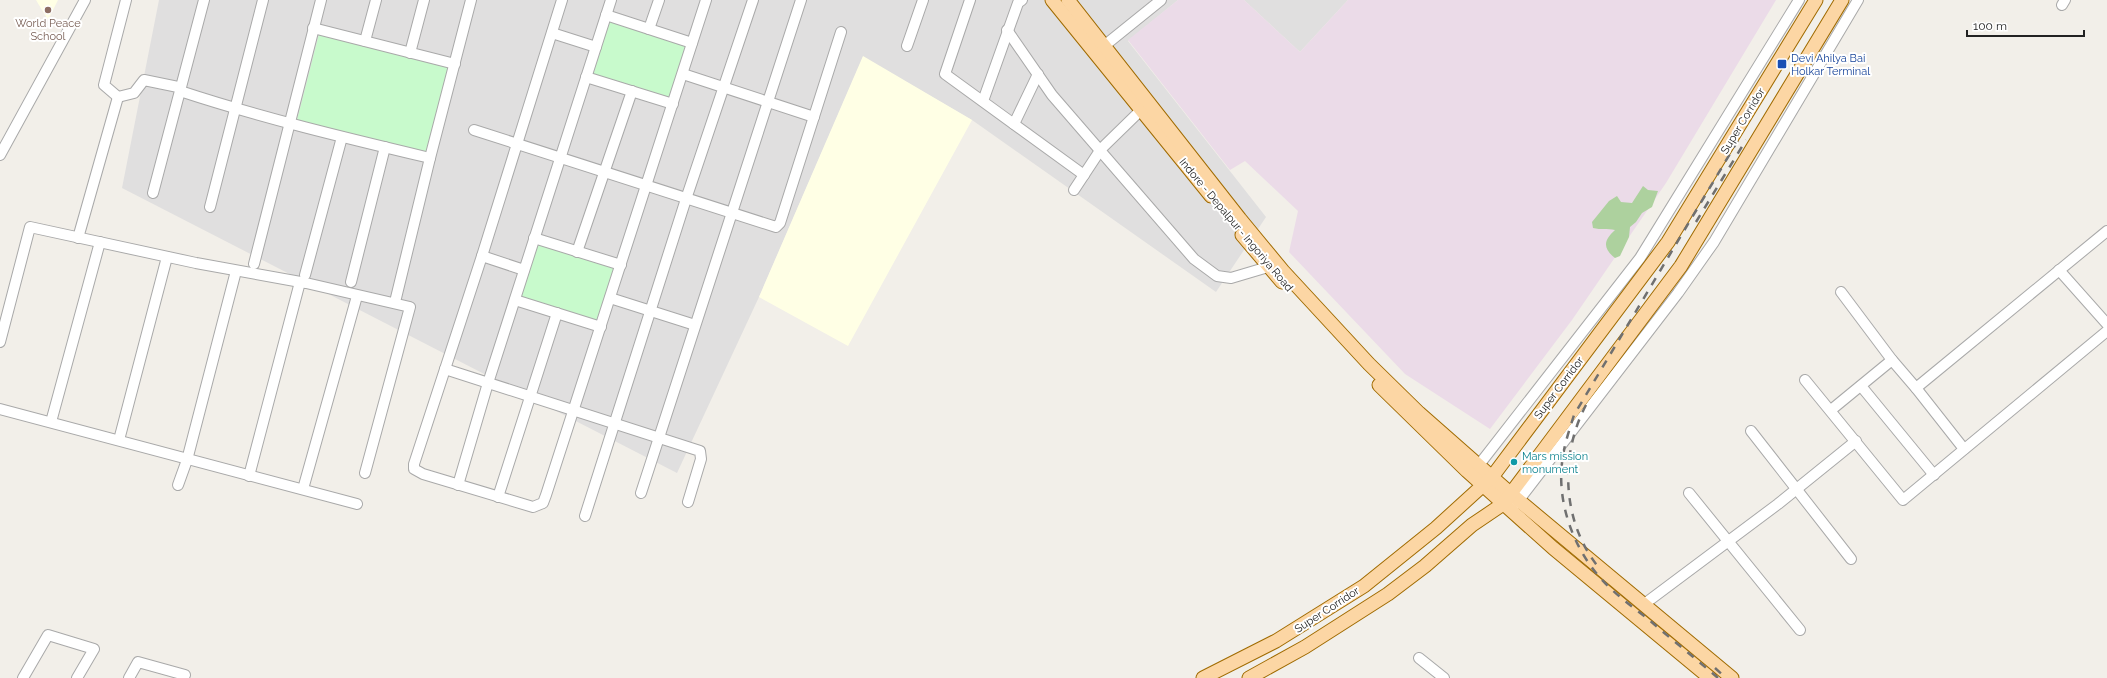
<svg xmlns="http://www.w3.org/2000/svg" width="2107" height="678" font-family="Raleway,sans-serif">
<style>
.residential{fill:#e0dfdf}
.industrial{fill:#ebdbe8}
.education{fill:#ffffe5}
.forest{fill:#add19e}
.park{fill:#c8facc}
.lines{fill:none;stroke-linecap:round;stroke-linejoin:round}
.minor-casing{stroke:#a9a9a9;stroke-width:12}
.major-casing{stroke:#a06b00;stroke-width:15}
.minor{stroke:#fff;stroke-width:10}
.major{stroke:#fcd6a4;stroke-width:13}
.rail{stroke:#707070;stroke-width:2.5;stroke-dasharray:8 8;stroke-linecap:butt}
.education-dot{fill:#8d6e63;stroke:#fff;stroke-width:1.5}
.transit-dot{fill:#1a4fb4;stroke:#fff;stroke-width:1.5}
.culture-dot{fill:#0f9aa8;stroke:#fff;stroke-width:1.5}
.labels{text-anchor:middle;dominant-baseline:central;stroke-width:4;stroke-linejoin:round;paint-order:stroke}
.education-label{font-size:11px;fill:#785e54;stroke:#fff}
.transit-label{font-size:11px;fill:#164399;stroke:#fff;text-anchor:start}
.street-label{font-size:11px;fill:#222;stroke:#fff}
.culture-label{font-size:11px;fill:#0d838f;stroke:#fff;text-anchor:start}
</style>
<rect width="100%" height="100%" fill="#f2efe9"/>
<!-- residential -->
<g class="residential">
<path d="M159,0H1178L1128,41L1266,217L1216,292L972,120L863,57L759,297L677,473L122,188Z"/>
<path d="M1244,0H1348L1300,52Z"/>
</g>
<!-- industrial -->
<path class="industrial" d="M1178,0H1244L1300,52L1348,0H1776L1666,183L1572,320L1490,429L1405,374L1289,252L1298,211L1245,161L1230,170L1128,40Z"/>
<!-- education -->
<g class="education">
<path d="M36,0H58L48,20Z"/>
<path d="M863,56L972,120L848,346L759,297Z"/>
</g>
<!-- forest -->
<path class="forest" d="M1643,186L1648,190L1658,191L1652,207L1642,213L1636,222L1630,227L1629,237L1620,256L1615,258C1602,248 1604,240 1615,230C1607,228 1601,230 1593,228L1592,222L1609,201L1617,196L1621,202L1632,203Z"/>
<!-- park -->
<g class="park">
<path d="M610,21L687,46L670,100L593,75Z"/>
<path d="M319,34L450,68L427,154L297,120Z"/>
<path d="M537,244L615,267L598,322L520,298Z"/>
</g>
<g class="lines">
<defs>
<g id="minor">
<path d="M562,0L482,256L414,464V469L423,474L533,507L543,503L546,495L706,0"/>
<path d="M970,0L945,74L1084,175"/>
<path d="M2062,5L2065,0"/>
<path d="M606,15L692,43"/>
<path d="M313,28L455,64"/>
<path d="M649,29L659,0"/>
<path d="M1007,30L1052,95L1194,259L1217,276L1231,278L1268,267"/>
<path d="M552,33L596,47"/>
<path d="M365,41L376,0"/>
<path d="M907,46L923,0"/>
<path d="M1104,46L1161,0"/>
<path d="M410,53L424,0"/>
<path d="M683,74L814,117"/>
<path d="M586,77L673,104"/>
<path d="M180,91C262,118 346,138 430,158"/>
<path d="M118,97L104,85L126,0"/>
<path d="M118,97L134,93L144,80L178,87"/>
<path d="M983,101L1018,3L1022,0"/>
<path d="M1014,124L1038,74"/>
<path d="M474,130L776,227L780,223L841,32"/>
<path d="M0,155L85,0"/>
<path d="M1074,190L1101,149L1141,110"/>
<path d="M153,193L204,0"/>
<path d="M210,207L263,0"/>
<path d="M78,238L118,97"/>
<path d="M534,238L621,265"/>
<path d="M577,252L632,91"/>
<path d="M482,256L524,270"/>
<path d="M254,264L321,0"/>
<path d="M2059,270L2107,324"/>
<path d="M305,275L342,137"/>
<path d="M351,282L385,147"/>
<path d="M1841,292L1892,360"/>
<path d="M396,298L430,158L471,0"/>
<path d="M610,298L695,325"/>
<path d="M515,300L601,327"/>
<path d="M0,342L30,227L196,263L306,283L410,307L365,473"/>
<path d="M445,369L700,451L701,459L688,502"/>
<path d="M1805,380L1903,500L2107,331"/>
<path d="M1861,386L1934,475"/>
<path d="M1916,388L1964,449"/>
<path d="M0,409L357,504"/>
<path d="M1831,410L1892,360L1916,388L2107,231"/>
<path d="M51,422L100,242"/>
<path d="M1751,431L1851,559"/>
<path d="M119,440L167,257"/>
<path d="M1475,470L1640,258L1799,0"/>
<path d="M249,476L300,282"/>
<path d="M178,485L187,460L236,271"/>
<path d="M458,485L488,383L611,0"/>
<path d="M303,489L357,296"/>
<path d="M641,493L801,0"/>
<path d="M1689,493L1800,630"/>
<path d="M498,497L557,313"/>
<path d="M1515,505L1678,293L1714,242L1858,0"/>
<path d="M585,516L686,199L753,0"/>
<path d="M1643,605L1778,504L1856,441"/>
<path d="M1419,658L1444,678"/>
<path d="M23,678L48,635L94,649L77,678"/>
<path d="M129,678L138,662L185,675L183,678"/>
</g>
<g id="major">
<path d="M1052,0L1211,196"/>
<path d="M1068,0L1240,219L1283,271L1369,364L1419,413L1511,494L1732,678"/>
<path d="M1242,235L1282,282"/>
<path d="M1379,385L1467,471L1553,548L1710,678"/>
<path d="M1203,678L1276,641L1364,586L1436,528L1492,477L1668,242L1816,0"/>
<path d="M1249,678L1305,647L1388,594L1425,566L1472,525L1503,504L1681,266L1842,0"/>
</g>
</defs>
<!-- minor casing -->
<use href="#minor" class="minor-casing"/>
<!-- major casing -->
<use href="#major" class="major-casing"/>
<!-- minor -->
<use href="#minor" class="minor"/>
<!-- major -->
<use href="#major" class="major"/>
<!-- rail -->
<g class="rail">
<path d="M1696,222L1746,140"/>
<path d="M1586,405C1559,456 1562,524 1600,569"/>
<path d="M1715,668L1726,678"/>
<path d="M1718,678C1695,658 1671,639 1648,619C1634,608 1619,597 1606,584C1574,552 1555,501 1563,456C1565,442 1570,428 1574,415L1740,137"/>
</g>
</g>
<!-- markers -->
<circle class="education-dot" cx="48" cy="10" r="4"/>
<rect class="transit-dot" x="1777" y="59" width="10" height="10" rx="2"/>
<circle class="culture-dot" cx="1514" cy="462" r="4"/>
<g class="labels">
<!-- education labels -->
<g class="education-label">
<text x="48" y="23">World Peace<tspan x="48" dy="13">School</tspan></text>
</g>
<!-- transit labels -->
<g class="transit-label">
<text x="1791" y="58">Devi Ahilya Bai<tspan x="1791" dy="13">Holkar Terminal</tspan></text>
</g>
<!-- street labels -->
<g class="street-label">
<text transform="translate(1743 121) rotate(-59)">Super Corridor</text>
<text transform="translate(1236 225) rotate(50)">Indore - Depalpur - Ingoriya Road</text>
<text transform="translate(1559 388) rotate(-53)">Super Corridor</text>
<text transform="translate(1327 610) rotate(-33)">Super Corridor</text>
</g>
<!-- culture labels -->
<g class="culture-label">
<text x="1522" y="456">Mars mission<tspan x="1522" dy="13">monument</tspan></text>
</g>
</g>
<!-- scale -->
<path d="M1967 30v6h117v-6" fill="none" stroke="#222222" stroke-width="2"/>
<text x="1973" y="30" font-size="12" fill="#222222" stroke="#ffffff" stroke-width="3" paint-order="stroke">100 m</text>
</svg>
